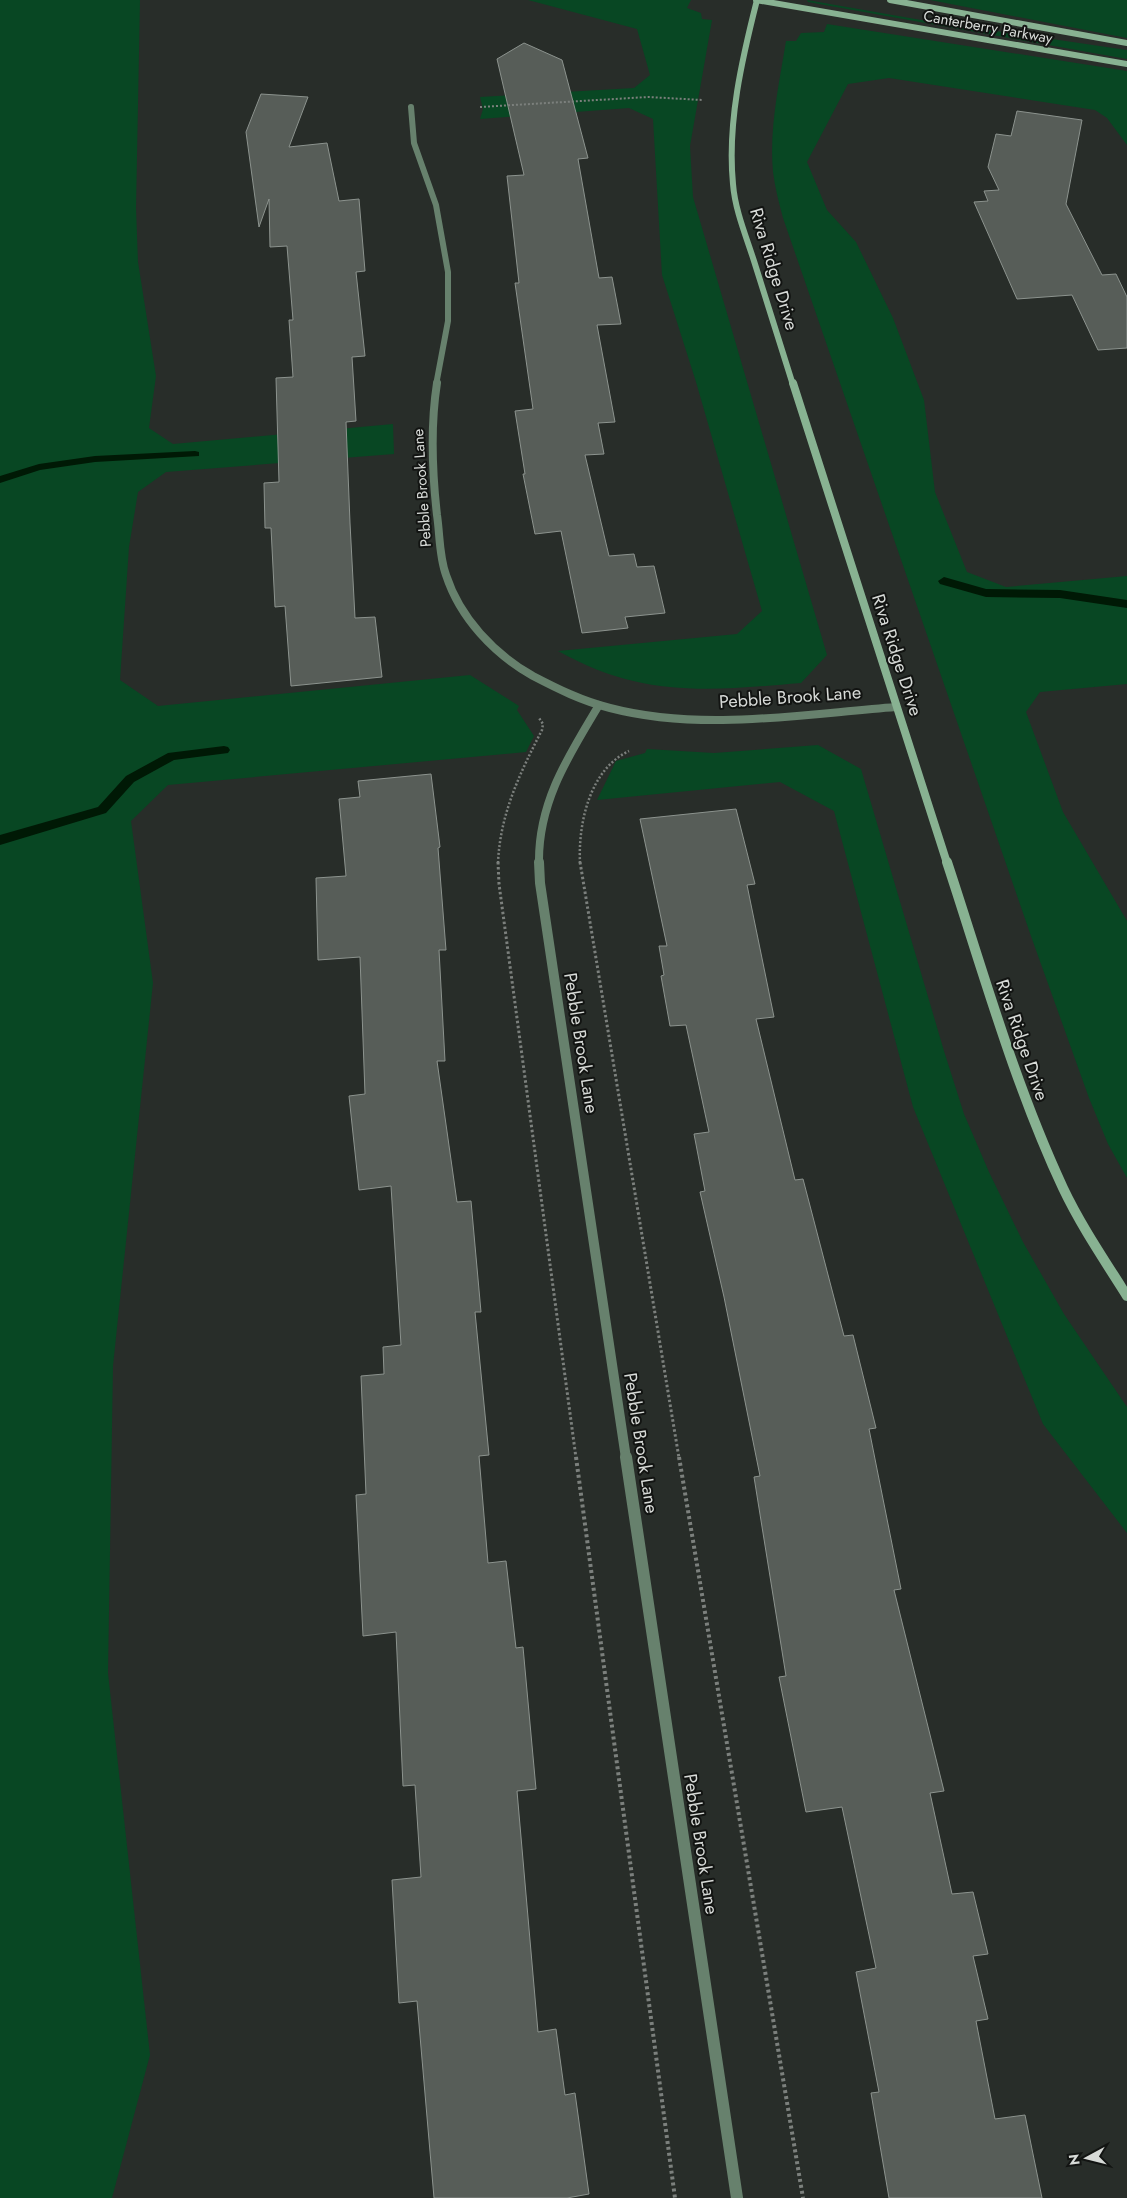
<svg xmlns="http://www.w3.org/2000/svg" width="1127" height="2198" font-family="Jost,sans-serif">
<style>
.green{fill:#084723}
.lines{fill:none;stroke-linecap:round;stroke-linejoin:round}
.stream{fill:#001905;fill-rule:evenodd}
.building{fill:#575d58;stroke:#8c938e}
.path-far3{stroke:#7c807d;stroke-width:2;stroke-dasharray:2 2;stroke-linecap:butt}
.path-far2{stroke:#7c807d;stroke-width:2.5;stroke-dasharray:2 2;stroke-linecap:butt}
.path-far1{stroke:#7c807d;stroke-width:3;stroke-dasharray:2.5 2.5;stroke-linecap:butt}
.path{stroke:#7c807d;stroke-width:4;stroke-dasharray:3 3;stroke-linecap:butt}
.street-far3{stroke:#67816d;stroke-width:6}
.street-far2{stroke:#67816d;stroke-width:8}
.street-far1{stroke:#67816d;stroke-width:10}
.street{stroke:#67816d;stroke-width:12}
.secondary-far2{stroke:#88b292;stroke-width:6}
.secondary-far1{stroke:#88b292;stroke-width:8}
.secondary{stroke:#88b292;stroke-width:10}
.labels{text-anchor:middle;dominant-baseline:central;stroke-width:4;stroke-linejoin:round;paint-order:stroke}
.far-street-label{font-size:15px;fill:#d7dad7;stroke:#121412}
.street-label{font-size:18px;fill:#d7dad7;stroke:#121412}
</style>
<rect width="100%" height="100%" fill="#282d29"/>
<!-- green -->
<g class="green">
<path d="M0,0H140L136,208L138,262L156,376L149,428L173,444L393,424L394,454L166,472L138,492L129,547L120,680L158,706L470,675L519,706L517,710L534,736L526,752L168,785L131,821L153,983L113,1366L108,1673L150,2055L112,2198H0Z"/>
<path d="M528,0H691L687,8L701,13L702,19L712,20L690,146L693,197L827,655L801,683C708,691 642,698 558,651L737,634L762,611L696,382L662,275L653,119L629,108L480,119L483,109L480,97L634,88L650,75L637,29Z"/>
<path d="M807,0L921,20L1127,50V59L808,2Z"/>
<path d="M930,0H1127V38Z"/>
<path d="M827,24L1127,71V145L1107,118L1095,110L889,78L848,84L807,162L827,210L856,242L893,318L924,400L935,492L967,572L1006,587L1127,576V684L1040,692L1026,712L1063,812L1127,921V1178L1108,1144L1089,1098L1032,939L783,218C779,203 775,188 773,172C769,129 779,84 786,41H796L801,33L824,32Z"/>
<path d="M818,745L861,769L944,1051L964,1114L989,1172L1023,1242L1064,1314L1127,1407V1533L1043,1424L913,1107L834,811L780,782L597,800L616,761L645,753L647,749L714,753Z"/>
</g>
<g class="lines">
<!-- stream -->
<g class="stream">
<path d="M195,451L199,452V456L95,462L40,470L0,483V476L39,464L95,456Z"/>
<path d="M944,577L986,589L1060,590L1127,600V608L1060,598L986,597L940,584L938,581Z"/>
<path d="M224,746L228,747L230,750L228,753L174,760L134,782L106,813L0,845V835L98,807L126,776L168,753Z"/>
</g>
</g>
<!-- building -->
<g class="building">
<path d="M524,43L562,60L588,158L578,159L599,278L612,277L621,324L597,325L615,422L598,423L604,454L585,455L609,556L634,554L637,567L654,566L665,613L625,617L628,628L582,633L561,531L535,534L523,474H525L515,411L533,409L515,283H519L507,176L524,175L497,59Z"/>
<path d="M261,94L308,97L289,147L327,143L339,201L359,199L365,271L356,272L365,356L352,357L356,421L346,422L350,523L355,618L375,617L382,677L291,686L285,606L275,607L271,528H265L264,483L279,482L276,378L293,377L289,320H293L287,246L270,247L269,199L259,227L246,132Z"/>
<path d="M1017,111L1082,120L1066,204L1102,275L1116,274L1127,297V348L1098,350L1072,295L1017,299L974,202L988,201L984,191L999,190L988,167L996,134L1011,136Z"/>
<path d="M431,774L440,847L438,848L446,950H439L445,1061H437L457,1202L471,1201L481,1312H475L489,1455L479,1456L488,1563L506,1561L516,1648L523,1647L536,1789L517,1791L538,2032L556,2029L565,2095L575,2093L589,2194L567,2198H434L417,2001L399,2003L392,1880L421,1877L415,1785L403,1786L396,1632L363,1636L356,1495L366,1494L361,1376L384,1374L383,1347L401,1345L391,1186L359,1190L349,1096L365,1094L360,957L318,960L316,878L346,876L339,799L360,797L358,781Z"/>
<path d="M736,809L755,884L747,885L774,1017L756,1019L795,1180L803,1179L844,1336L853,1335L876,1428L869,1429L901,1589L894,1590L944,1791L930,1793L952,1894L973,1892L988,1954L973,1956L988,2019L976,2021L995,2119L1025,2115L1042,2198H889L871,2093L879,2092L856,1972L876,1968L842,1807L806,1812L779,1677L786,1676L754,1477L760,1476L724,1297L700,1192L705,1191L694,1134L709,1132L686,1025L670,1026L661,976L664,975L659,946H667L640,819Z"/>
</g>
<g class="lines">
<!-- path-far3 -->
<path class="path-far3" d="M480,107L648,97L702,100"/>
<!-- path-far2 -->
<g class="path-far2">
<path d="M498,863C500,814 520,773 542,730L543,724L539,718"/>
<path d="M580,863C578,823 590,769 629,751"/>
</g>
<!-- path-far1 -->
<g class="path-far1">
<path d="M498,862L499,884L576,1458"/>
<path d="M580,862L679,1458"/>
</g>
<!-- path -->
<g class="path">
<path d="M576,1457L675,2198"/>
<path d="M679,1457L803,2198"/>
</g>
<!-- street-far3 -->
<path class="street-far3" d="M411,107L414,143L436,205L448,272V321L436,385"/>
<!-- street-far2 -->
<g class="street-far2">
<path d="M437,383C430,428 432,471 437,515C440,535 439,556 446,575C460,618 494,654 533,676C558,689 582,701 610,708C702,732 802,714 896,707"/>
<path d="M539,863C538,802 569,755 599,705"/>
</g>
<!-- street-far1 -->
<path class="street-far1" d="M539,862L540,883L626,1458"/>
<!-- street -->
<path class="street" d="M626,1457L737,2198"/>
<!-- secondary-far2 -->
<g class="secondary-far2">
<path d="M756,0L1127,64"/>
<path d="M757,0C742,59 727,123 733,184C735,210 746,236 754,261C767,302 780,344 793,385"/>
<path d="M890,0L1127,43"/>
</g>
<!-- secondary-far1 -->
<path class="secondary-far1" d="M793,383L947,863"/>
<!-- secondary -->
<path class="secondary" d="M947,862C983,971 1014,1083 1063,1188C1081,1226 1105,1261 1127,1296"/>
</g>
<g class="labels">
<!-- far-street labels -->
<g class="far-street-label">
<text transform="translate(988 27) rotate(10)">Canterberry Parkway</text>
<text transform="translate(422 488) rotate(-94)">Pebble Brook Lane</text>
</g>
<!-- street labels -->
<g class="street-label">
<text transform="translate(774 269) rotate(73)">Riva Ridge Drive</text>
<text transform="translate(897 655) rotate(72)">Riva Ridge Drive</text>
<text transform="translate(790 697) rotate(-4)">Pebble Brook Lane</text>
<text transform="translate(1022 1040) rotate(71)">Riva Ridge Drive</text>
<text transform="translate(581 1043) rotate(81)">Pebble Brook Lane</text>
<text transform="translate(641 1443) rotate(81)">Pebble Brook Lane</text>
<text transform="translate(701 1844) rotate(81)">Pebble Brook Lane</text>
</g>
</g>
<!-- north arrow -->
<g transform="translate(1087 2158) rotate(263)" stroke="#121412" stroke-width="4" paint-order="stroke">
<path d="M0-4L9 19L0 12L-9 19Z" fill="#d7dad7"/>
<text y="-8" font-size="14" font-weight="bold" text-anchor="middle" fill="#d7dad7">N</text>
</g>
</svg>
